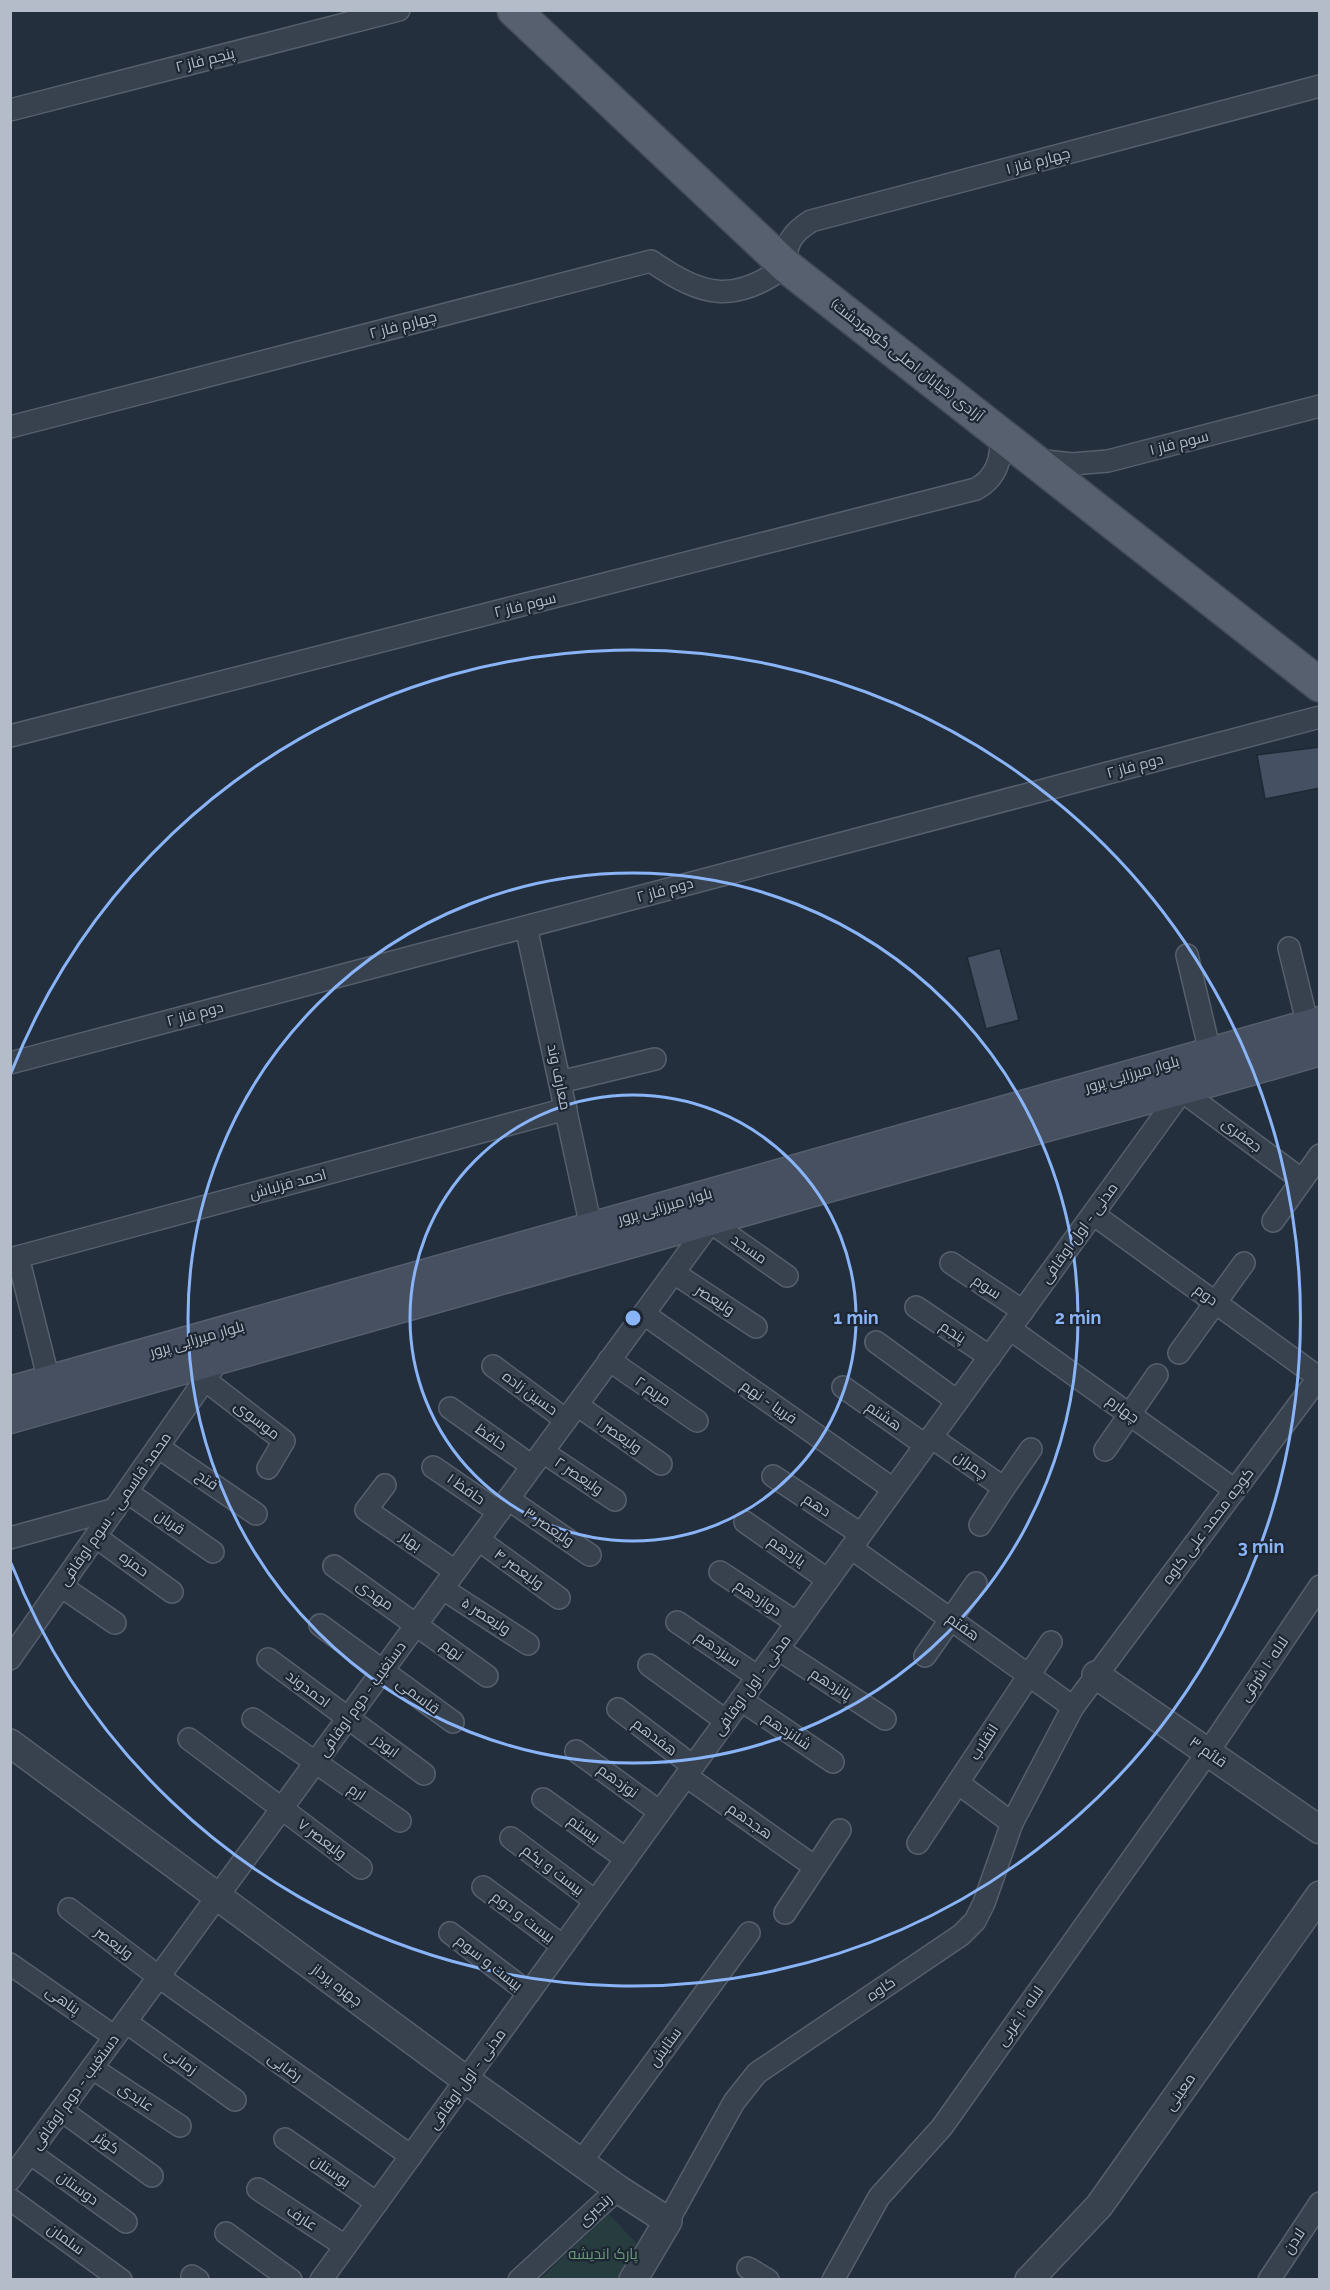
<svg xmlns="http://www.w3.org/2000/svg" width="1330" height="2290" font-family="Raleway,Cairo,sans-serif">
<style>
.green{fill:#263c3f}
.building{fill:#455162;stroke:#1f2835;stroke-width:1.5}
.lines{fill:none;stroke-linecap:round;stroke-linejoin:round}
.minor-casing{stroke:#565f6c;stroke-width:24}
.tertiary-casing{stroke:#565f6c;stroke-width:30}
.secondary-casing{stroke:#565f6c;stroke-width:33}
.primary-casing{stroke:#414a57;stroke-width:36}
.minor{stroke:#38414e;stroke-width:21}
.tertiary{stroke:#38414e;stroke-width:27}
.secondary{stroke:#465061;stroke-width:30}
.primary{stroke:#56606e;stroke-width:33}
.ring{fill:none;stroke:#8ab4f8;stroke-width:3}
.labels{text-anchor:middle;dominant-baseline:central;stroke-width:4.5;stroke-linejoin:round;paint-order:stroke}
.street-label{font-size:15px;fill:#b4bcc9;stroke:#1d2633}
.park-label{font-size:15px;fill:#6b9a76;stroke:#1d2633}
.centre{fill:#8ab4f8;stroke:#1d2633;stroke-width:3}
.ring-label{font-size:18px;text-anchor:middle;font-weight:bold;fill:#8ab4f8;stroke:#1d2633;stroke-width:4.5;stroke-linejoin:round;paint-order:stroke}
</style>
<rect width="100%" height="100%" fill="#242f3e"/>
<!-- green -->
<path class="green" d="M609,2214L638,2245L618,2279H540Z"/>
<!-- building -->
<g class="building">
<path d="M1320,747V788L1265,799L1257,755Z"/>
<path d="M1000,948L1019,1020L986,1029L967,957Z"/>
</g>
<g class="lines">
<defs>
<g id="minor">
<path d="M10,110L399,10"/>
<path d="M10,427L651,261C702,296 733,305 786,266C785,243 792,233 811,221L1320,86"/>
<path d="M1036,460L1072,464L1108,461L1320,406"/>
<path d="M10,736L976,489C998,477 1002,457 1001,433"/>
<path d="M526,927L591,1227"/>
<path d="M1289,948L1308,1026"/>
<path d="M1187,955L1210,1052"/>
<path d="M10,1063L1320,717"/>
<path d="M560,1082L655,1059"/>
<path d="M1093,1214L1318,1377"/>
<path d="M1273,1221L1320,1155"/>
<path d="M710,1222L787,1276"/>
<path d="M18,1257L49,1381"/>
<path d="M10,1259L566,1109"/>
<path d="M951,1263L1023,1311"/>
<path d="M674,1273L756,1327"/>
<path d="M916,1307L990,1357"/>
<path d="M644,1314L893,1489"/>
<path d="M1010,1329L1235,1490"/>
<path d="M876,1342L957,1401"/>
<path d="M1179,1353L1244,1263"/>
<path d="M609,1360L697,1421"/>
<path d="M493,1366L566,1420"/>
<path d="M205,1380L284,1441L268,1468"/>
<path d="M843,1387L925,1445"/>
<path d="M577,1405L661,1464"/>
<path d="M450,1408L532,1466"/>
<path d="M931,1437L1004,1488L980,1525"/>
<path d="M158,1447L256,1514"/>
<path d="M1105,1450L1157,1375"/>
<path d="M543,1452L615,1500"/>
<path d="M433,1467L499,1512"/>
<path d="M773,1476L861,1534"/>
<path d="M385,1485L366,1510L455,1571"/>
<path d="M1004,1488L1031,1449"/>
<path d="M127,1492L213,1552"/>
<path d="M508,1499L590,1555"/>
<path d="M745,1522L828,1580"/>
<path d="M96,1537L172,1592"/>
<path d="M10,1538L115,1509"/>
<path d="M479,1540L559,1598"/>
<path d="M851,1548L1073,1707"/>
<path d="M334,1566L487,1676"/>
<path d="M720,1572L797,1623"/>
<path d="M61,1586L115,1623"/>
<path d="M443,1589L528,1644"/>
<path d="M677,1622L758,1677"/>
<path d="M320,1625L453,1722"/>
<path d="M778,1649L885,1719"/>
<path d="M925,1656L976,1583"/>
<path d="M10,1659L220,1358"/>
<path d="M268,1659L424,1774"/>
<path d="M649,1665L726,1721"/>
<path d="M741,1700L833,1762"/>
<path d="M618,1709L693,1766"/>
<path d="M253,1719L400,1821"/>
<path d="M189,1739L361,1868"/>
<path d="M576,1751L660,1812"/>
<path d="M686,1776L815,1867"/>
<path d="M958,1783L1012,1823"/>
<path d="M543,1799L626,1859"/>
<path d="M511,1838L595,1901"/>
<path d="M918,1843L1051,1642"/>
<path d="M483,1887L563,1946"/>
<path d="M69,1909L159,1977L411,2156"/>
<path d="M785,1913L840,1830"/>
<path d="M450,1933L529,1993"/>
<path d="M10,1964L115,2037"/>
<path d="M126,2022L235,2100"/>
<path d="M92,2068L180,2126"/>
<path d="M61,2110L152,2176"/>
<path d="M285,2139L377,2203"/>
<path d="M30,2153L126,2222"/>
<path d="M581,2162L749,1933"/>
<path d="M10,2180L713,1219"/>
<path d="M258,2189L345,2246"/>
<path d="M10,2199L121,2280"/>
<path d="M668,2221L734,2102L757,2073L961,1935L975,1921L984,1903L1012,1823L1073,1707L1320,1376"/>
<path d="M226,2233L291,2280"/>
<path d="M748,2268L768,2280"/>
<path d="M192,2276L198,2280"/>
<path d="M321,2280L1182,1091L1302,1180"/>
<path d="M519,2280L618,2189"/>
<path d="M833,2280L879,2197L942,2127L1208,1752L1320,1586"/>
<path d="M1269,2280L1320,2203"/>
</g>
<g id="tertiary">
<path d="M1096,1675L1320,1830"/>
<path d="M10,1743L466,2080L618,2189L668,2221L633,2280"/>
<path d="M1029,2280L1099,2206L1320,1895"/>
</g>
<g id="secondary">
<path d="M10,1392L1320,1022"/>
<path d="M10,1418C308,1333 606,1249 905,1165C1043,1126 1182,1091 1320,1050"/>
</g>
<path id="primary" d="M514,10L786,266L1320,685"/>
</defs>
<!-- minor casing -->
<use href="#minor" class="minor-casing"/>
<!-- tertiary casing -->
<use href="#tertiary" class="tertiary-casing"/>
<!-- secondary casing -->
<use href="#secondary" class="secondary-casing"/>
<!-- primary casing -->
<use href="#primary" class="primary-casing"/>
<!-- minor -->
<use href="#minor" class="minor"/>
<!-- tertiary -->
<use href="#tertiary" class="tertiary"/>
<!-- secondary -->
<use href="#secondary" class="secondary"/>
<!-- primary -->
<use href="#primary" class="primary"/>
</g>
<!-- distance rings -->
<g class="ring">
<circle cx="633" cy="1318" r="223"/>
<circle cx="633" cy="1318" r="445"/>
<path d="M11 1073A668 668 0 1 1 11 1563"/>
</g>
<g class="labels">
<!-- street labels -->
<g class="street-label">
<text transform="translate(205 60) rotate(-14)">پنجم فاز ۲</text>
<text transform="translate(1038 161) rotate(-15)">چهارم فاز ۱</text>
<text transform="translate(403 325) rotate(-15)">چهارم فاز ۲</text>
<text transform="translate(907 360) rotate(38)">آزادی (خیابان اصلی گوهردشت)</text>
<text transform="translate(1179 443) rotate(-14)">سوم فاز ۱</text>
<text transform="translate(525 605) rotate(-14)">سوم فاز ۲</text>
<text transform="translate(1135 766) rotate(-15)">دوم فاز ۲</text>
<text transform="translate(665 890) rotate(-15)">دوم فاز ۲</text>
<text transform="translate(195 1014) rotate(-15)">دوم فاز ۲</text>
<text transform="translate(1132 1074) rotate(-16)">بلوار میرزایی پرور</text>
<text transform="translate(559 1077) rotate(78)">معارف وند</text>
<text transform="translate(1242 1135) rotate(37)">جعفری</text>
<text transform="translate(288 1184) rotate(-15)">احمد قزلباش</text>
<text transform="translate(665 1206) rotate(-16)">بلوار میرزایی پرور</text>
<text transform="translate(1079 1233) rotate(-54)">مدنی - اول اوقافی</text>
<text transform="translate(749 1249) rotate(35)">مسجد</text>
<text transform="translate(987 1287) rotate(34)">سوم</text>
<text transform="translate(1206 1295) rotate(36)">دوم</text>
<text transform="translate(715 1300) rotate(33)">ولیعصر</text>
<text transform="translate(953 1332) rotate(34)">پنجم</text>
<text transform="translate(197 1339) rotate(-16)">بلوار میرزایی پرور</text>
<text transform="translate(653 1391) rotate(35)">مریم ۲</text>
<text transform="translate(530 1393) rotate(36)">حسین زاده</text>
<text transform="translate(769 1402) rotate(35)">فریبا - نهم</text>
<text transform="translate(1123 1409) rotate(36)">چهارم</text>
<text transform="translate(884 1416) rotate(35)">هشتم</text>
<text transform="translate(257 1420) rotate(38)">موسوی</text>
<text transform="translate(619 1435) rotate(35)">ولیعصر ۱</text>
<text transform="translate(491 1437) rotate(35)">حافظ</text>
<text transform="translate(971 1465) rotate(35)">چمران</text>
<text transform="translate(579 1476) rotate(34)">ولیعصر ۲</text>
<text transform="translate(207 1480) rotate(34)">فتح</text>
<text transform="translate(466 1489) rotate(35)">حافظ ۱</text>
<text transform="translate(817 1505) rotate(33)">دهم</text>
<text transform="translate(115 1509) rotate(-55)">محمد قاسمی - سوم اوقافی</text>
<text transform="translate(170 1522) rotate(35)">قربان</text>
<text transform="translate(1208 1526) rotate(-53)">کوچه محمد علی کاوه</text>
<text transform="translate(549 1527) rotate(34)">ولیعصر ۳</text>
<text transform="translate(411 1541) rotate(34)">بهار</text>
<text transform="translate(787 1551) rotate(35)">یازدهم</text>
<text transform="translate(134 1564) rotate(36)">حمزه</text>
<text transform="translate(519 1569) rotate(36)">ولیعصر ۴</text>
<text transform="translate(375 1595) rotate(35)">مهدی</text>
<text transform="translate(758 1598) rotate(34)">دوازدهم</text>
<text transform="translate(486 1616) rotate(33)">ولیعصر ۵</text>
<text transform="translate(963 1627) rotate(36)">هفتم</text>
<text transform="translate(718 1649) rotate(34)">سیزدهم</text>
<text transform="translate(452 1650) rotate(36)">نهم</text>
<text transform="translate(1264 1669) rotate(-56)">لاله ۱۰ شرقی</text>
<text transform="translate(831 1684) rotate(33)">پانزدهم</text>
<text transform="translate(752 1685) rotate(-54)">مدنی - اول اوقافی</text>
<text transform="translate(308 1689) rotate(37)">احمدوند</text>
<text transform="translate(418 1696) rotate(37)">قاسمی</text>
<text transform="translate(362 1699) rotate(-54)">دستغیب - دوم اوقافی</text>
<text transform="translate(787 1731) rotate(34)">شانزدهم</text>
<text transform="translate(655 1737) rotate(37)">هفدهم</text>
<text transform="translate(984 1742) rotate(-57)">انقلاب</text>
<text transform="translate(386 1746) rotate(36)">ابوذر</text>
<text transform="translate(1208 1752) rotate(35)">قائم ۳</text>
<text transform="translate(618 1781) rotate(36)">نوزدهم</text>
<text transform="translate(357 1792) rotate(34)">ارم</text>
<text transform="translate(750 1821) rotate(35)">هجدهم</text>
<text transform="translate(584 1829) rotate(36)">بیستم</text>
<text transform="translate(322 1839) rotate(37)">ولیعصر ۷</text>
<text transform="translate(553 1870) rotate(37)">بیست و یکم</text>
<text transform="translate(523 1917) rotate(37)">بیست و دوم</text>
<text transform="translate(114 1943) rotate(37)">ولیعصر</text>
<text transform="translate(489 1963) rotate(38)">بیست و سوم</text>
<text transform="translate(337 1985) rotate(37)">چهره پرداز</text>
<text transform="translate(881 1989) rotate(-34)">کاوه</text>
<text transform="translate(63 2000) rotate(35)">پناهی</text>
<text transform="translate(1020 2016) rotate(-55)">لاله ۱۰ غربی</text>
<text transform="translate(665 2047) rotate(-54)">ستایش</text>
<text transform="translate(181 2061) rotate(36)">زمانی</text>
<text transform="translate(285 2067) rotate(36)">رضایی</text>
<text transform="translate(467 2079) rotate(-54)">مدنی - اول اوقافی</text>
<text transform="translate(75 2092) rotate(-54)">دستغیب - دوم اوقافی</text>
<text transform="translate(1180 2092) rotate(-55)">معینی</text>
<text transform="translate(136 2097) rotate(34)">عابدی</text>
<text transform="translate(107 2143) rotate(36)">کوثر</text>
<text transform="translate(331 2171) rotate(35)">بوستان</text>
<text transform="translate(78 2188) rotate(36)">دوستان</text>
<text transform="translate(595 2210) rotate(-43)">رنجبری</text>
<text transform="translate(302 2218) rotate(33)">عارف</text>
<text transform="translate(66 2239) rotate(36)">سلمان</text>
<text transform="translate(1294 2241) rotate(-57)">لادن</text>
</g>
<!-- park labels -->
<g class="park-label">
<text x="603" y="2254">پارک اندیشه</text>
</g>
</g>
<circle cx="633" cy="1318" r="9" class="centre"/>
<g class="ring-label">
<text x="856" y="1324">1 min</text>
<text x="1078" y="1324">2 min</text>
<text x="1261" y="1553">3 min</text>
</g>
<!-- border -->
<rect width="1330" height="2290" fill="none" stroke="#b4bcc9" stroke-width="24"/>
</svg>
